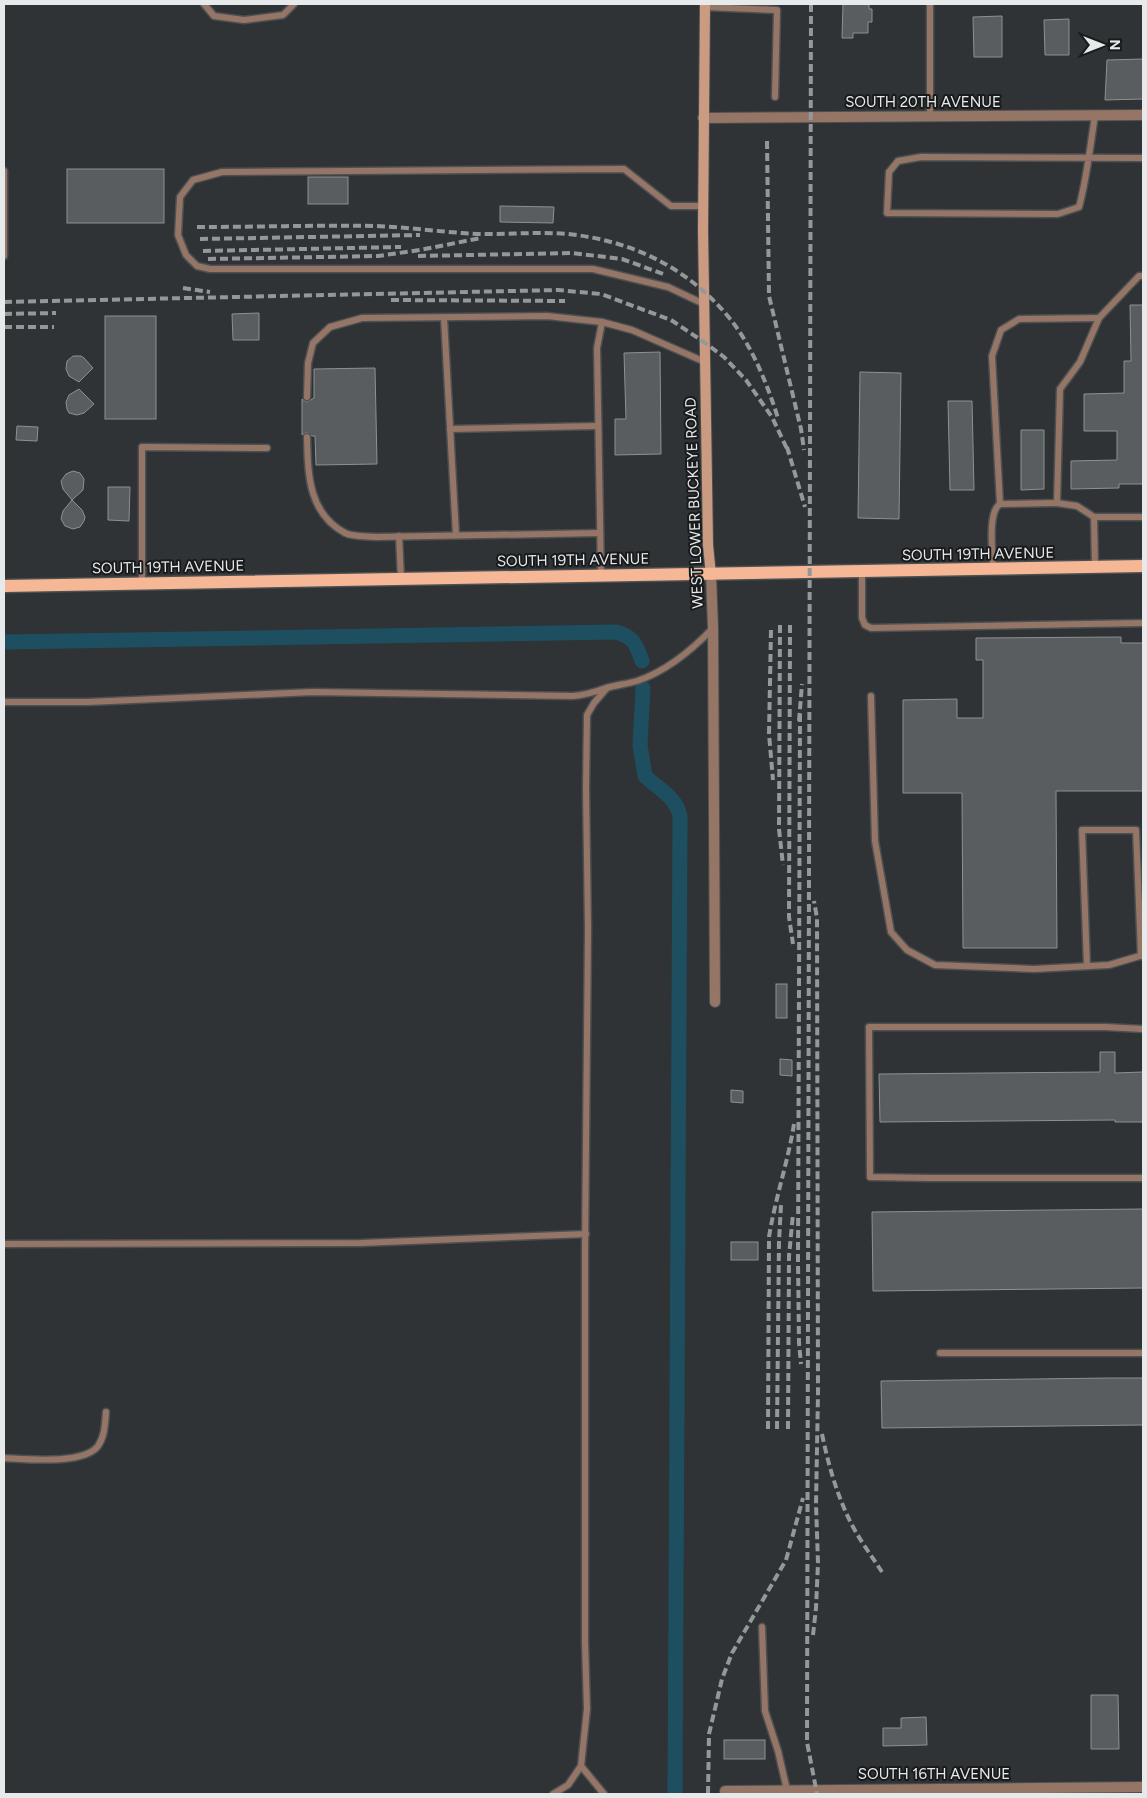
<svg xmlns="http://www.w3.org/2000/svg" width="1147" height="1798" font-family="Figtree,sans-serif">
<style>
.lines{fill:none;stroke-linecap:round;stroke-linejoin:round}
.canal{stroke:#1d4f61;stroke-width:15}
.building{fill:#595d5f;stroke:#8c9193}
.lane-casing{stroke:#4c5052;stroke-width:9}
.street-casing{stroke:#4c5052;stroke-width:12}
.secondary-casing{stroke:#4c5052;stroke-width:12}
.primary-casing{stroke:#4c5052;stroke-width:15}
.lane{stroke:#947566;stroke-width:6}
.street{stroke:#947566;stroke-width:10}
.secondary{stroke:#cb9b81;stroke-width:10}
.primary{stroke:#f6b797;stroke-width:12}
.rail{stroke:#95989a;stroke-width:4;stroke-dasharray:8 4;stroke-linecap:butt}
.labels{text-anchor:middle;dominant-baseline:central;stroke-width:4;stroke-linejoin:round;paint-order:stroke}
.street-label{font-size:15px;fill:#e7eaeb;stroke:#181a1b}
</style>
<rect width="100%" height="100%" fill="#2f3335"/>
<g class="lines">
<!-- canal -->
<g class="canal">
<path d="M4,642L616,632C634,637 636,644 642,661"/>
<path d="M643,688L640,745L645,776C658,789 677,797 680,817L675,1794"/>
</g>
</g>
<!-- building -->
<g class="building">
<path d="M843,4H869V9H872V22H868V33H853V38H842Z"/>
<path d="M1002,16V57H974L973,17Z"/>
<path d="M1069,19V55H1045L1044,20Z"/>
<path d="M1143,59V99L1105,100L1107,60Z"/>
<rect x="67" y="169" width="97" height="54"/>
<rect x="308" y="177" width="40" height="27"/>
<path d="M500,206L554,207L553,223L500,222Z"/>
<path d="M1130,305H1143V484H1119V488L1071,489V461L1117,460V431H1084V394L1124,393V361H1131Z"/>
<path d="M259,313V340H233L232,314Z"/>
<rect x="105" y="316" width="51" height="103"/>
<path d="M660,352L661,454L615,455V419H626L624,353Z"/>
<path d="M73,356H81L84,358L93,368L79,382L69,376L66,369L67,361Z"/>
<path d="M375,368L377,464L316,465L315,436H312L307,432L302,435V399L307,402L314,398V369Z"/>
<path d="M860,372L901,373L899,519L858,518Z"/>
<path d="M79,389L94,404L84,413L77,415L69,413L67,409L66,402L69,395Z"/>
<path d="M948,401H972L974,490H950Z"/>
<path d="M17,426L38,427L37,441L16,440Z"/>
<path d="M1021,430H1044V489L1021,490Z"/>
<path d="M73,471L80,473L84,479L83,490L72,500L82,510L85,517L84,521L80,527L73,529L65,526L61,519L63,511L72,500L63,489L61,481L66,474Z"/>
<path d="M108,487H130L129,521L108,520Z"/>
<path d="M1121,637V643H1143V791H1056L1057,948H963L962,793H903V700L957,699V718H983V660H976V638Z"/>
<rect x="776" y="984" width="11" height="34"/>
<path d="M1100,1052H1115V1073L1143,1072V1122H1115V1120L880,1122L879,1074L1100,1072Z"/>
<path d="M780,1059L792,1060V1076L780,1075Z"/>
<path d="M731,1090L743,1091V1103L731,1102Z"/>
<path d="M1143,1209V1288L873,1291L872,1212Z"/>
<rect x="731" y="1242" width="27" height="18"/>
<path d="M1109,1378H1143V1425L882,1428L881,1381Z"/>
<path d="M1091,1695H1118L1119,1749H1091Z"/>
<path d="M926,1717L927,1745L883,1746V1728H901V1718Z"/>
<rect x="724" y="1740" width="41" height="19"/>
</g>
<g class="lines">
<defs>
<g id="lane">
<path d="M204,4L214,16L244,20L283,15L294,4"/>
<path d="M930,4V117"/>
<path d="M705,7L777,10L775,97"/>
<path d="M1095,116C1090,146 1087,178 1079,207L1058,214L887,213L889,172L898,161L921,157L1143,158"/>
<path d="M4,171V256"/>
<path d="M703,206H671L624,169L222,172L193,180L180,197L178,235L186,255L197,266L210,269H593L668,287L704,304"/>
<path d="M444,318L456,535"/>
<path d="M307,397L308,363L313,343L330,327L362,318L547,316L602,322L632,330L705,362"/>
<path d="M450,429L597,426"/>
<path d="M307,437C308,474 308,513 345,533C353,537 367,536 376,537L600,533"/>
<path d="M1000,504L992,356L1001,330L1019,319L1099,318"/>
<path d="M1094,517H1143"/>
<path d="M399,536L401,579"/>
<path d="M1095,567L1094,517L1077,506L1057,503L1060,389L1080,362L1099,318L1139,276H1143"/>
<path d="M993,570C993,555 987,512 1000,504L1057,503"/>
<path d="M862,572V618L865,625L871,628L1143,623"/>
<path d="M601,576L597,348L602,322"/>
<path d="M142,584V447L267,448"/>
<path d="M871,696L875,841L891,932L907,950L935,965L1034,969L1109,965L1143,955"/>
<path d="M4,702H88L313,692L573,696C585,695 595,692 606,688C616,685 627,684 637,681C667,671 691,651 713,628"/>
<path d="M1087,966L1082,830H1136L1141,956"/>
<path d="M1143,1029L1105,1027H869L870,1177L929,1178H1143"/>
<path d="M4,1244L361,1243L586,1234"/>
<path d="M940,1353H1143"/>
<path d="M4,1458C25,1459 84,1465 98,1446C105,1436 105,1423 106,1412"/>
<path d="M762,1627L765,1711L778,1751L787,1790"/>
<path d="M581,1766L604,1794"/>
<path d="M553,1794L568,1785L581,1766L587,1709L585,1642V1251L588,929L586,789L587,715L594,703L607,688"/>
</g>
<g id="street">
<path d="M703,118L1143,115"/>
<path d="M711,575L713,628L715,1002"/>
<path d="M725,1791L1143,1787"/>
</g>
<path id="secondary" d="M705,4L703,230L708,545L711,575"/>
<path id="primary" d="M4,586L1143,566"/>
</defs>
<!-- lane casing -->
<use href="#lane" class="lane-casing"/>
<!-- street casing -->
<use href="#street" class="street-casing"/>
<!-- secondary casing -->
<use href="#secondary" class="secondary-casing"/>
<!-- primary casing -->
<use href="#primary" class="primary-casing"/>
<!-- lane -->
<use href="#lane" class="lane"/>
<!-- street -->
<use href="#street" class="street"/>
<!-- secondary -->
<use href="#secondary" class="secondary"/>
<!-- primary -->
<use href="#primary" class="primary"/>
<!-- rail -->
<g class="rail">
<path d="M811,4L807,1742L817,1794"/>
<path d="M767,141L769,296L801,429L804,450"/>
<path d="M197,227C256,227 316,225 375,226C404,227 433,231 462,233C497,236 533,231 568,234C633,241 689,268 731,320C753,348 767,384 778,418"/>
<path d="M200,239L420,235"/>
<path d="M203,251L401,247"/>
<path d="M418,256L572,253L622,259L666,275"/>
<path d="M208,259L378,256L420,250L481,238"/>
<path d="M183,288L210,292"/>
<path d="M391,300L565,301"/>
<path d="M4,302L558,290L601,294L671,320L704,342L724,357L746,380L772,417L789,453"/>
<path d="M4,314L56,313"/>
<path d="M4,327H54"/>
<path d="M787,447L805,507"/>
<path d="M780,625L779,829L783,865"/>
<path d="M790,625L789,917L793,944"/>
<path d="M771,630L769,734L773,780"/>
<path d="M800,714L798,1260L799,1343L801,1364"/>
<path d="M799,721L802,684"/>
<path d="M768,1429L769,1237C775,1199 788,1162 794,1124"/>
<path d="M777,1429L779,1241L781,1205"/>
<path d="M788,1429L789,1256L793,1214"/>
<path d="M822,1434C828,1463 836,1492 849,1519C858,1538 871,1555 882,1572"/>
<path d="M813,1635L816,1608L818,1563L816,1504L818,1394L817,918L814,901"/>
<path d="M708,1794L709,1734L722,1679L732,1653L786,1560L803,1498"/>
</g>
</g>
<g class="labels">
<!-- street labels -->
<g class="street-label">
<text x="923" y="102">SOUTH 20TH AVENUE</text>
<text transform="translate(694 503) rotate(-92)">WEST LOWER BUCKEYE ROAD</text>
<text transform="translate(978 554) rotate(-1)">SOUTH 19TH AVENUE</text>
<text transform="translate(573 560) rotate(-1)">SOUTH 19TH AVENUE</text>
<text transform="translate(168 567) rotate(-1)">SOUTH 19TH AVENUE</text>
<text x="934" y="1774">SOUTH 16TH AVENUE</text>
</g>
</g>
<!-- border -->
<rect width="1147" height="1798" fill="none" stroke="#e7eaeb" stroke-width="10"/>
<!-- north arrow -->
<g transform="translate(1102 45) rotate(90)" stroke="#181a1b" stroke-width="4" paint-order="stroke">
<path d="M0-4L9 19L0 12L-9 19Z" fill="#e7eaeb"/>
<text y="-8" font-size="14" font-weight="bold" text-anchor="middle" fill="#e7eaeb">N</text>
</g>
</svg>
